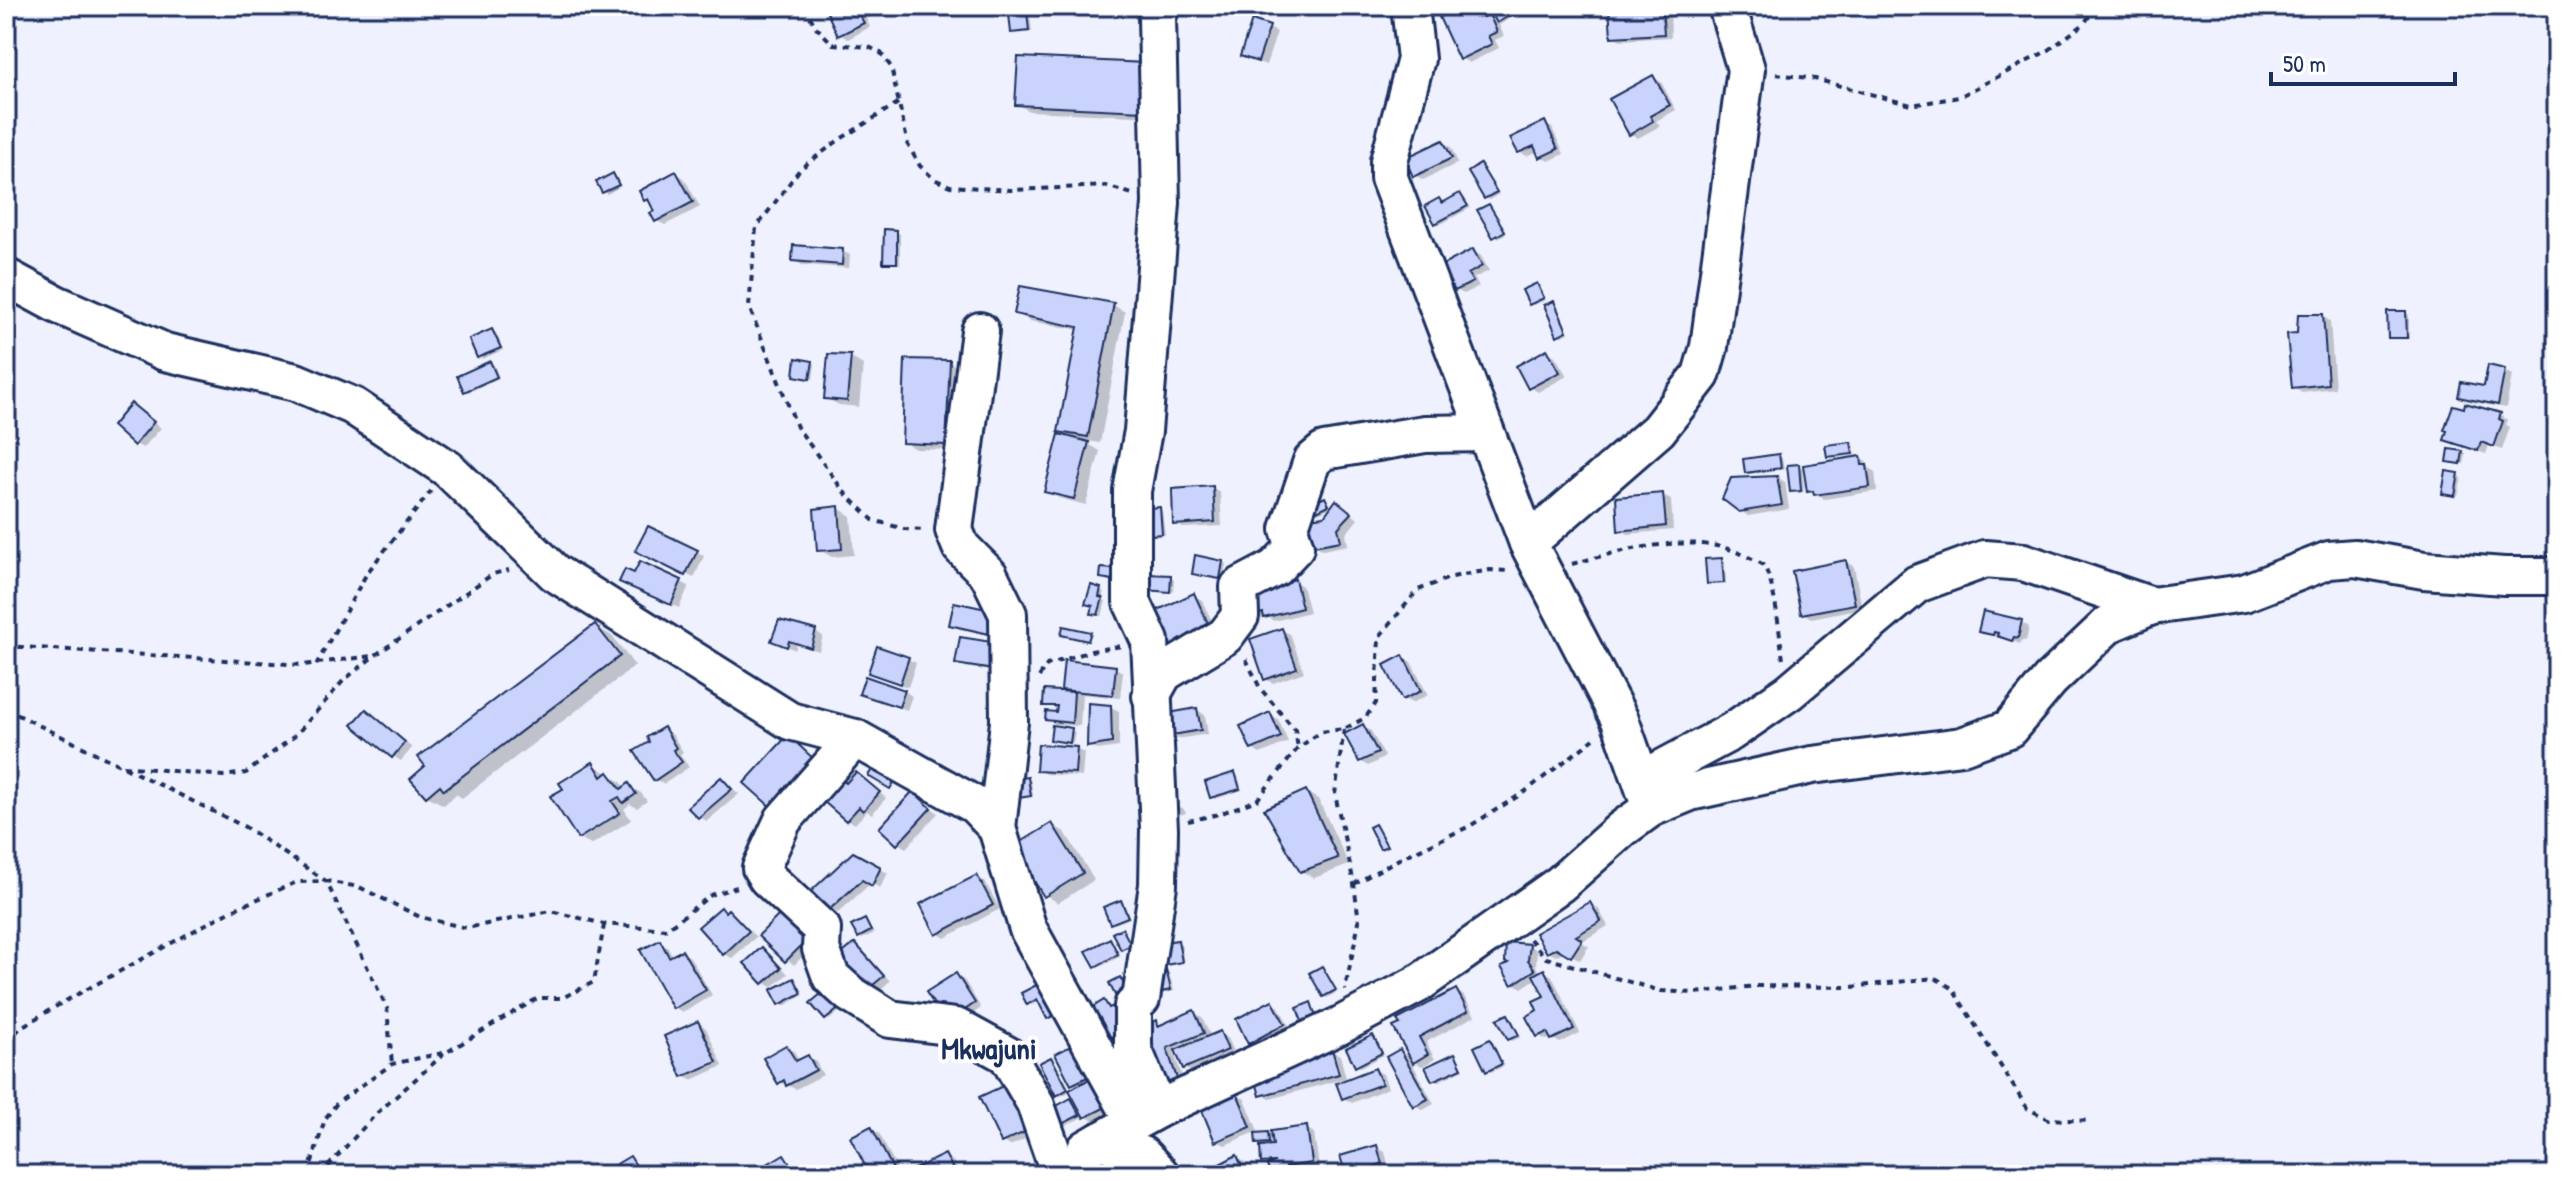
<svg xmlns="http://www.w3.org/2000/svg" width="2563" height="1181" font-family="'Patrick Hand',sans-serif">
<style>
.shadow{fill:#0003}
.building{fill:#cad3fb;stroke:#1b2f5e;stroke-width:2}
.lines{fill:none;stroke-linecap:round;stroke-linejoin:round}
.minor-casing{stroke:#1b2f5e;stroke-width:42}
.path{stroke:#1b2f5e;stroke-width:4;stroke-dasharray:6 6;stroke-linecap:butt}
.minor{stroke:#fff;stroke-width:36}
.labels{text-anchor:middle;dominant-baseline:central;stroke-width:8;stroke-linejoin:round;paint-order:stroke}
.quarter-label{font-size:30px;font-weight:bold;fill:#1b2f5e;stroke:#fff}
</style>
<rect width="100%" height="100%" fill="#eff2fe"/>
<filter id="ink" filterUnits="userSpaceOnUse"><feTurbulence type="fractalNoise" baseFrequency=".0125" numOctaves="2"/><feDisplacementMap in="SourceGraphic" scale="16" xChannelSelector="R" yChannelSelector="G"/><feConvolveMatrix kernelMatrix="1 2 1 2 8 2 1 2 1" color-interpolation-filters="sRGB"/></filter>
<g filter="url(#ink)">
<!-- shadow -->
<g class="shadow">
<path d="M6,6H9L16,17L6,24Z"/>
<path d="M826,6H872L876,14L866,19L870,27L848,39L840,34Z"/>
<path d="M891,6H922L902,16L894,12Z"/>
<path d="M1467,6H1481L1488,17L1498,22L1502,7L1511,18L1499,25L1504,36L1495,40L1499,48L1469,63L1461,58Z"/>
<path d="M1634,6H1664L1670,9L1671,37L1621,40L1613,36Z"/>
<path d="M1675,6H1688L1687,11Z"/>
<path d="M1027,14L1030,16L1032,32L1016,34L1013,32Z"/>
<path d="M1269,28L1277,32L1266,65L1242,56Z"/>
<path d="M1145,65L1155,117L1029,111L1017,104Z"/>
<path d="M1653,77L1661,82L1676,110L1656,121L1660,126L1638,138L1630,133Z"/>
<path d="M1545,124L1552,128L1564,154L1549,161L1541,156L1538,151L1527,156L1519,152Z"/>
<path d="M1443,143L1451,147L1458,163L1423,180L1415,175Z"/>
<path d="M1480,167L1499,194L1489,200L1485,198Z"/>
<path d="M676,173L684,178L700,207L665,225L657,221V212L652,204L646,200Z"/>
<path d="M613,175L621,186L607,194L604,192Z"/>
<path d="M1460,195L1470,208L1439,225L1436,223L1439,200L1444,205Z"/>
<path d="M1489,206L1507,233L1498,238L1495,236Z"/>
<path d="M896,232L900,234V264H888L885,262Z"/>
<path d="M842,251L850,255L849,268L802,265L794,260Z"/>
<path d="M1473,251L1481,256L1489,271L1474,278L1479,286L1464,294L1456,290Z"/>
<path d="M1537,286L1546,300L1533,305L1530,303Z"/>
<path d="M1554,303L1557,305L1569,333L1562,336L1559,334Z"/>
<path d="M1113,305L1125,312L1100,443L1082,440L1100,451L1086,505L1059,498L1046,491L1075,439L1060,431L1080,330L1029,321L1017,313Z"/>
<path d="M2406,313L2409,315V339L2390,337Z"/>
<path d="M2322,316L2330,321L2335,388L2302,392L2294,387L2299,335Z"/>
<path d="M492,331L496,333L503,350L482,359L479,357Z"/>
<path d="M1547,351L1555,356L1567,376L1538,392L1530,387Z"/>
<path d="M850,357L863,365L859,407L839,405L826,398Z"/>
<path d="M812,362L815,364L813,379L796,375Z"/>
<path d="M949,362L961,370L958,450L916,449L904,442Z"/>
<path d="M490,363L494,365L499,378L469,392L466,390Z"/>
<path d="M2504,371L2512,375L2506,408L2468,401L2460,396L2485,388Z"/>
<path d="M139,410L161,428L143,448L135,444Z"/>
<path d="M2500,415L2508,420L2506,425L2510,427L2502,450L2489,445L2486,454L2446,440Z"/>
<path d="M1851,444L1854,446L1856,455L1832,458L1828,456Z"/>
<path d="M2462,452L2466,454L2464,464L2449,461Z"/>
<path d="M1779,456L1782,458L1784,469L1750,474L1747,472Z"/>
<path d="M1860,458L1868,463L1869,468L1875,471L1877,491L1824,499L1809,491Z"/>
<path d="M1798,466L1802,468L1804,492L1795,493L1792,491Z"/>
<path d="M2447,473L2462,477L2458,496L2447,494Z"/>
<path d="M1777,478L1785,482L1789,509L1748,516L1740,510Z"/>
<path d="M1212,488L1220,493L1222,526L1183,528L1175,523Z"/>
<path d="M1663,495L1671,500L1673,530L1628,534L1620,529Z"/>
<path d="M1325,500L1331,507L1318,513L1314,511Z"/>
<path d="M1344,507L1358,519L1346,534L1348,545L1323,550L1315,545L1325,517Z"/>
<path d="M838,508L851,516L854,555L832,557L819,550Z"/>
<path d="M1159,509L1162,511L1165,535L1144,537Z"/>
<path d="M697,552L704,556L694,578L645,555Z"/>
<path d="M1722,560L1725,562L1726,584L1712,585L1709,583Z"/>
<path d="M1223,562L1226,564L1223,579L1194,573Z"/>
<path d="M1846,562L1854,567L1862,608L1811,618L1803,613Z"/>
<path d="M641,563L689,586L679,608L629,586Z"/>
<path d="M1170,577L1174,579L1173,592L1147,589Z"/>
<path d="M1294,581L1302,586L1309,612L1274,621L1268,617L1262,619L1254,614Z"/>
<path d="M1092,588L1104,592L1102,599L1106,601L1102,616L1097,615Z"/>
<path d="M1194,596L1202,600L1218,634L1194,646Z"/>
<path d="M999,614L1002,638L959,629L951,624Z"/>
<path d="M2021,622L2029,627L2026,641L2022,640L2020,644L2001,637V638L1989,635L1981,631Z"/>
<path d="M595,626L612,636L635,666L462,798L456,794L444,805L427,796Z"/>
<path d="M1282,630L1290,634L1304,672L1273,683L1265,679Z"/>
<path d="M816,632L823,636L819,651L797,644L795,650L774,640Z"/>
<path d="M961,639L1001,673L965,667L957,662Z"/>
<path d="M1403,657L1411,662L1428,695L1412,703L1404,699Z"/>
<path d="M908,659L916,663L908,687L878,677Z"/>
<path d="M1115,668L1123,672L1120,698L1082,694L1080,726L1055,724L1047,719L1058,715V709L1045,704L1072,694L1063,689Z"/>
<path d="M904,691L912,696L907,710L862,693Z"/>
<path d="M1111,707L1119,711V747L1097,750L1089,745Z"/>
<path d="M1197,710L1205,715L1208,734L1177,739L1169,735Z"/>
<path d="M1270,714L1278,719L1288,742L1260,754L1252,749Z"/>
<path d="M374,716L412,748L401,761L393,756Z"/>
<path d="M1363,726L1371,731L1385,757L1368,766L1360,761Z"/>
<path d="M1054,727L1075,732L1073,743L1055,741Z"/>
<path d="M664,730L672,734L683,752L680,755L689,767L664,784L656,780L652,742Z"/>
<path d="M1076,749L1084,753L1082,777L1046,774L1038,770Z"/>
<path d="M593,764L621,782L626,788L629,786L641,793L647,801L637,808L630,804L624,809L631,820L591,845L579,838L565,789Z"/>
<path d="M857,774L886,798L872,814L867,811L855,824L847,819L835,775L848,784Z"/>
<path d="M1235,775L1238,776L1242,790L1215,799L1212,797Z"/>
<path d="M722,779L739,794L707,821L699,817Z"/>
<path d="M1027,779L1031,781L1033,797L1018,799Z"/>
<path d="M1306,792L1318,799L1349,865L1314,878L1301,871Z"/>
<path d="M913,793L938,813L906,848L898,843Z"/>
<path d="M1182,807L1186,813L1176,816L1172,810Z"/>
<path d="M1052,825L1065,832L1094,880L1058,903L1046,895Z"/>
<path d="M1375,826L1389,847L1385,849L1382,848Z"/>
<path d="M853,855L888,873L880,888L871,883L838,913L830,909Z"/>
<path d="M977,877L985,882L1000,909L945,938L937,933Z"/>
<path d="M1121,902L1124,904L1130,918L1115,924L1111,922Z"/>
<path d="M1590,904L1598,908L1608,926L1581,942L1589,946L1580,960L1565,951L1556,956L1548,952Z"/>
<path d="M788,908L807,952L794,965L761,936Z"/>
<path d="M721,909L736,917L756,937L732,958L724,954Z"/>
<path d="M865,921L874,933L862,939L859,937Z"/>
<path d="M1110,941L1121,956L1100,967L1096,965Z"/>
<path d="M660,942L668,947L673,957L682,952L690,957L712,995L682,1013L674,1008Z"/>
<path d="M1178,942L1181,944L1184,963L1159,967Z"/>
<path d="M855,945L863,950L890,981L872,997Z"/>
<path d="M1529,946L1537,950L1536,966L1540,973L1544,971L1552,976L1580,1033L1560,1043L1551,1038L1547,1040L1539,1036L1540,1011L1546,997L1537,978L1522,988L1514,983Z"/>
<path d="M763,949L770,954L788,974L772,987L764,982Z"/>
<path d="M1322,968L1338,992L1327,998L1324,996Z"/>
<path d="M1166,971L1169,973L1174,991L1157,995Z"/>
<path d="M956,976L964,980L981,1008L955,1026Z"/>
<path d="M794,980L804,995L784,1006L781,1004Z"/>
<path d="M1044,983L1063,1013L1052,1019L1040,1001L1032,1005L1029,1003Z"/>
<path d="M1456,991L1464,996L1475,1016L1426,1042L1435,1059L1422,1066L1410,1059L1434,1104L1423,1110L1415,1105L1400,1051L1413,1059L1396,1028Z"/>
<path d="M1104,1002L1139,1029L1156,1023L1162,1026L1194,1013L1202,1017L1211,1037L1220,1033L1227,1038L1235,1054L1192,1072L1184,1068L1177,1051L1174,1052L1185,1086L1165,1093L1136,1031L1109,1046Z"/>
<path d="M1272,1002L1279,1007L1291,1029L1258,1047L1250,1042Z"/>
<path d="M813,1003L844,1008L829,1020Z"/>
<path d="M1508,1016L1512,1018L1521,1037L1512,1041L1509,1039Z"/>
<path d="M698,1023L706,1028L723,1066L692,1080L684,1076Z"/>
<path d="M1373,1037L1377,1039L1384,1055L1360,1067L1357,1065Z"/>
<path d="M1084,1041L1119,1108L1094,1121L1085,1116L1057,1130L1071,1101L1080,1106L1078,1087L1072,1084Z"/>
<path d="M1490,1042L1493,1043L1504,1066L1491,1072L1488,1070Z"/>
<path d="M786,1047L794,1051L800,1062L808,1057L816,1062L823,1075L796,1089L779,1082Z"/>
<path d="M1332,1051L1340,1055L1346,1078L1270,1099L1262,1094Z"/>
<path d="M1455,1055L1464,1069L1437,1082L1434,1080Z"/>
<path d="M1051,1059L1055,1061L1071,1091L1061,1096L1057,1095Z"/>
<path d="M1375,1070L1383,1074L1388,1088L1352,1103L1344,1098Z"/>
<path d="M1005,1087L1033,1135L1010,1146L1003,1142Z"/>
<path d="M1237,1095L1245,1099L1258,1131L1225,1145L1217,1141Z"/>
<path d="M1306,1128L1314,1133L1319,1167L1292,1170L1294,1175H1272L1270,1166L1263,1162L1268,1148L1258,1142L1268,1134L1274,1137Z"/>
<path d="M871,1129L879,1133L900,1175H872Z"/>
<path d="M1377,1147L1385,1152L1389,1168L1366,1175L1348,1174Z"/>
<path d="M945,1156L953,1161L960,1175H915Z"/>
<path d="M1237,1158L1245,1162L1250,1173L1204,1175Z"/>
</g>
<!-- building -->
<g class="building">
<path d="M824,6H867L869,9L859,14L864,23L838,36Z"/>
<path d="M1462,6H1478L1483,17L1489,14L1497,32L1488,36L1492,44L1459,60L1439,17Z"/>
<path d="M1499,6H1503L1509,16L1497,23L1490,11Z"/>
<path d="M1609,6H1662L1664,34L1611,37Z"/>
<path d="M1027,12L1029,31L1011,33L1009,14Z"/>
<path d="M1252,20L1270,26L1258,62L1240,56Z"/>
<path d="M1018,57L1146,63L1143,111L1015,105Z"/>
<path d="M1653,75L1670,105L1650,116L1653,121L1629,135L1609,99Z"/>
<path d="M1545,121L1558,149L1539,158L1534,146L1518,153L1510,138Z"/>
<path d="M1443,140L1452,158L1413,177L1405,158Z"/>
<path d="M1480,164L1497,192L1484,199L1468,172Z"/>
<path d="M676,171L693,202L655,222L650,213L654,211L648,199L644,201L639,191Z"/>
<path d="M613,173L619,185L602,193L596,182Z"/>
<path d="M1460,193L1468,206L1435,224L1425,206L1439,198L1442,203Z"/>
<path d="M1489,204L1505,231L1493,238L1477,210Z"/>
<path d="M884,229L897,230V263H883Z"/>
<path d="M793,245L843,249L842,265L792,261Z"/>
<path d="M1473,249L1482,266L1468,274L1473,282L1455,291L1441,266Z"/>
<path d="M1537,283L1544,298L1529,305L1522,290Z"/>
<path d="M1020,286L1114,303L1088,437L1058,432L1078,327L1014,314Z"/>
<path d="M1554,301L1567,331L1557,336L1544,305Z"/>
<path d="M2387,311H2406L2407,338H2388Z"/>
<path d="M2298,314H2323L2328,384L2292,388L2287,334L2297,333Z"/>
<path d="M492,329L501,348L477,358L469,339Z"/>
<path d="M1547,349L1560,372L1528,389L1516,366Z"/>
<path d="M828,354L851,355L847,401L824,399Z"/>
<path d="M796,358L813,361L810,379L794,376Z"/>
<path d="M905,359L950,360L946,445L902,443Z"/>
<path d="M490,361L497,377L464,392L457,376Z"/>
<path d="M2488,365L2505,369L2498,405L2458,397L2461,382L2484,386Z"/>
<path d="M131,403L154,422L134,446L112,426Z"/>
<path d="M2465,403L2501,413L2499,419L2503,421L2494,447L2481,442L2478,451L2444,440L2447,431L2444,430L2453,405L2464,408Z"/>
<path d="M1059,434L1089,442L1074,499L1044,492Z"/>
<path d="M1851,442L1853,454L1827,457L1825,445Z"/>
<path d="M2449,449L2463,451L2461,464L2447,462Z"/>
<path d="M1779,454L1781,468L1745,473L1743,459Z"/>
<path d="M1861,456L1862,465H1867L1870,487L1814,495L1813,491L1807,492L1803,465Z"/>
<path d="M1799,464L1801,491L1790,492L1787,465Z"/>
<path d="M2446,471L2459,473L2455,496L2442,494Z"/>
<path d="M1777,476L1782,505L1739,512L1722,499L1731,478Z"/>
<path d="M1213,486L1215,522L1173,525L1172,489Z"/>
<path d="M1663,493L1666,526L1618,531L1616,497Z"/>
<path d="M1325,497L1329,505L1313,513L1309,505Z"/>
<path d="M1336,500L1352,513L1338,528L1341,541L1313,546L1308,518L1324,516Z"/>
<path d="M839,506L842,549L817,551L814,509Z"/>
<path d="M1160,507L1162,534L1139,536L1137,509Z"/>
<path d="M648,526L698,550L685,576L635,551Z"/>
<path d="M1195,555L1223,561L1220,579L1192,574Z"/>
<path d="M1722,558L1724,583L1707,584L1705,559Z"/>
<path d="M1846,560L1855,604L1801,614L1792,571Z"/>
<path d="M640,561L682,580L671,605L619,582L625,569L634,573Z"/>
<path d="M1101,568L1114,569L1113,580L1100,578Z"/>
<path d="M1146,574L1171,575L1170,592L1145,590Z"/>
<path d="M1295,579L1302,608L1264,618L1263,613L1252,616L1244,589L1268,587Z"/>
<path d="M1091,585L1101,588L1099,597L1103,598L1098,615L1091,614L1093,606L1085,604Z"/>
<path d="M1194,593L1211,630L1163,659L1143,617Z"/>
<path d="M954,602L1000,612L994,635L949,625Z"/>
<path d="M1983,611L2022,620L2018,638L2014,637L2012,641L1997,636L1998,633L1994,632L1993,635L1978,632Z"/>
<path d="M779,620L816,630L811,648L789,641L787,647L771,641Z"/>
<path d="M595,624L620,656L444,790L440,785L426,797L410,779L425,766L418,757Z"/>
<path d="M1063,626L1091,632L1088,641L1061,635Z"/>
<path d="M1282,628L1297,668L1264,680L1250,639Z"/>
<path d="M960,637L998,643L994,670L955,664Z"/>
<path d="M877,646L909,657L900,684L868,673Z"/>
<path d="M1403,655L1421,691L1402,700L1384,665Z"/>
<path d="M1064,660L1116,666L1113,695L1061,690Z"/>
<path d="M865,676L905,690L899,707L859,694Z"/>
<path d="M1044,690L1074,692L1072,723L1045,720L1046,711L1056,712L1057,706H1043Z"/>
<path d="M1088,703L1111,705L1112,743L1087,747Z"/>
<path d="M1197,708L1201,730L1167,736L1163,714Z"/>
<path d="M366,709L405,742L392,758L352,725Z"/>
<path d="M1270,712L1281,737L1251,750L1240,726Z"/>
<path d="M1363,724L1378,753L1359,762L1344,734Z"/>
<path d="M1052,725L1072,728L1070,743L1050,740Z"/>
<path d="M664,727L676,748L673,750L682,762L654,781L634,751L649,742L647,737Z"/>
<path d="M788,735L817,762L773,809L744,783Z"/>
<path d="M1038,744L1077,747L1075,773L1036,771Z"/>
<path d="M878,759L898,776L890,789L868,776Z"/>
<path d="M593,762L602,777L608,772L621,789L629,783L636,794L623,803L619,797L612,801L620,813L578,839L550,796L563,789L559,783Z"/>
<path d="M856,772L880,792L863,811L859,807L846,821L815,794L835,773L846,783Z"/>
<path d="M1235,772L1240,789L1210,798L1205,782Z"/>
<path d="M721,777L732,789L698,818L687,807Z"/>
<path d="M1028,777L1031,796L1012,799L1009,780Z"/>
<path d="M1306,790L1338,858L1300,872L1264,809Z"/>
<path d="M913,791L931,808L897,845L879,828Z"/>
<path d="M1052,823L1083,873L1044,897L1013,847Z"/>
<path d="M1375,824L1387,846L1380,849L1369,827Z"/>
<path d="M853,852L881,867L872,886L862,880L829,910L811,891Z"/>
<path d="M977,875L993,905L936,935L920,904Z"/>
<path d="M1121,900L1128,917L1110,924L1103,907Z"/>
<path d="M1590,902L1601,921L1576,936L1582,940L1571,957L1556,948L1547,953L1535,933Z"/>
<path d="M788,906L817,950L807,956L801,946L785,962L758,936Z"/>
<path d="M721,907L725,912L728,909L749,931L723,955L698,927Z"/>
<path d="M865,919L871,931L858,938L851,926Z"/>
<path d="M1122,928L1131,945L1121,950L1112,933Z"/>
<path d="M1110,938L1118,954L1095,967L1086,951Z"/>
<path d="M660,940L669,957L682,950L706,990L673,1009L640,950Z"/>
<path d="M1178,940L1182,962L1154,967L1150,944Z"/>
<path d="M1506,942L1530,944L1528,960L1535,970L1512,985L1501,967L1508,963L1505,962Z"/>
<path d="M855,943L884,976L862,994L833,961Z"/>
<path d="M762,947L781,968L763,984L744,963Z"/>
<path d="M1322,966L1336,990L1323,997L1309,973Z"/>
<path d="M1166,969L1171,990L1152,994L1147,974Z"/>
<path d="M1544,969L1574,1029L1551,1040L1547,1032L1537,1037L1526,1017L1537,1010L1533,1001L1544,996L1533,975Z"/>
<path d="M956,973L975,1003L946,1023L926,992Z"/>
<path d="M1120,977L1126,988L1115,995L1109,983Z"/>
<path d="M794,978L802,993L779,1005L771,990Z"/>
<path d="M1044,981L1061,1012L1047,1019L1037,999L1027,1005L1021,993Z"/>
<path d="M827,989L842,1006L825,1020L810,1003Z"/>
<path d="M1456,989L1468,1011L1419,1037L1428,1054L1413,1063L1393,1027L1400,1024L1397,1020Z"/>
<path d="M1104,1000L1109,1008L1120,1003L1132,1025L1100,1043L1085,1012Z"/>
<path d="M1272,1000L1285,1024L1248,1044L1236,1019Z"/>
<path d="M1311,1002L1316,1017L1302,1022L1297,1008Z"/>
<path d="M1194,1010L1204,1033L1167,1048L1178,1082L1155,1090L1133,1029L1157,1020L1158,1026Z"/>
<path d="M1508,1014L1519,1035L1508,1040L1497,1019Z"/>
<path d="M698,1021L717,1062L682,1077L664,1036Z"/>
<path d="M1220,1031L1228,1050L1183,1069L1175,1050Z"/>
<path d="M1373,1035L1382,1053L1355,1067L1346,1048Z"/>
<path d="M1084,1039L1100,1071L1071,1085L1055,1054Z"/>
<path d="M1490,1039L1502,1064L1486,1072L1474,1047Z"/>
<path d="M786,1045L796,1061L808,1055L816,1070L786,1086L784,1080L778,1084L763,1058Z"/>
<path d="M1332,1049L1339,1074L1260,1096L1253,1070Z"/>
<path d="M1400,1049L1428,1099L1413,1107L1386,1057Z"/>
<path d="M1455,1053L1462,1068L1432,1081L1425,1067Z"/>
<path d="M1051,1057L1068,1089L1056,1096L1039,1063Z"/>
<path d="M1375,1068L1382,1084L1342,1099L1336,1083Z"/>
<path d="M1097,1075L1112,1104L1084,1118L1069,1090Z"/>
<path d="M1005,1085L1027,1131L1001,1143L979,1097Z"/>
<path d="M1237,1093L1251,1127L1215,1142L1201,1108Z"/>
<path d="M1071,1098L1080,1115L1052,1129L1044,1113Z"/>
<path d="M871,1126L896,1175H870L850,1137Z"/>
<path d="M1307,1126L1312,1163L1285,1167L1288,1175H1270L1267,1165L1275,1162L1261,1163L1260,1146L1273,1145L1271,1131Z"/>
<path d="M1268,1132L1269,1143L1256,1144L1255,1133Z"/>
<path d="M1377,1145L1382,1164L1346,1175L1340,1156Z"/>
<path d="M784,1154L794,1170L785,1175H769L764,1166Z"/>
<path d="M945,1154L956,1175H912L910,1171Z"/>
<path d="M1237,1155L1243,1169L1228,1175H1199Z"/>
<path d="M630,1156L642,1175H615L610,1168Z"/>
</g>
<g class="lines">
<defs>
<g id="minor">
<path d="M1410,6L1416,59L1389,161V178L1528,543L1620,720L1651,808"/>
<path d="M6,277L56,304L165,352L296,382L353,406L448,469L555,573L790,721L855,738L975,805L997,828L1028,929L1134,1121"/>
<path d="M980,331L954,530L961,547L989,575L1008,614L1009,722L997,828"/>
<path d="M1528,543L1658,430L1701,375L1709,347L1746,69L1727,6"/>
<path d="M1151,696L1164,673L1225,636L1240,616L1239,587L1275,568L1295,547L1289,529L1312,461L1324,451L1425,434L1485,433"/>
<path d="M855,738L783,820L761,868L767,878L822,929L821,949L831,977L850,994L890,1019L956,1027L1007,1055L1035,1103L1057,1166"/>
<path d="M1643,779L1731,732L1789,692L1917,584L1985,559L2023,562L2152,606"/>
<path d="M1158,1109L1133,1049V1006L1141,999L1158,885L1159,829L1150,641L1132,602V491L1143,431L1161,203L1157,17L1161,6"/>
<path d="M1100,1141L1158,1109L1341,1025L1418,984L1560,884L1622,829L1651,808L1690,792L1812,765L1962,746L2009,729L2050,680L2109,624L2152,606L2244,593L2329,560L2355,558L2424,570L2504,576H2557"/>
<path d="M1086,1149L1100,1141L1142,1155L1161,1175"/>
</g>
</defs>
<!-- minor casing -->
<use href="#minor" class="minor-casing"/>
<!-- path -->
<g class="path">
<path d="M804,6L816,27L833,44L869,47L881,53L891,67L908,145L920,166L934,179L950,186L1010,190L1106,186L1132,194"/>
<path d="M1776,74L1815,79L1911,105L1959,97L2049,50L2084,24L2096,6"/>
<path d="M898,103L839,140L800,169L756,228L749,307L797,427L844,492L873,520L904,529L924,530"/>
<path d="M1572,564C1622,550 1696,530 1746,556C1750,558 1758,561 1762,564C1775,578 1780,639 1783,660"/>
<path d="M6,634L11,646"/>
<path d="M6,646L303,665L372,656"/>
<path d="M1246,659L1260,688L1295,730L1298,748"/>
<path d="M316,665L367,573L431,491"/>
<path d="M1039,677L1047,665L1091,651L1121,646"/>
<path d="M6,709L245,827L326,881L387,1008L392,1064"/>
<path d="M1344,729L1335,794L1354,884L1359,921L1345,990"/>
<path d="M123,766L223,776L246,773L296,735L343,681L374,656L493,574L509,570"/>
<path d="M1188,821L1219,814L1257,800L1298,748L1321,732L1344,729L1365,718L1376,703L1379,637L1418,590L1452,577L1490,570L1508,571"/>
<path d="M1354,884L1399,859L1470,826L1523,793L1594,739"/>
<path d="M1530,939L1546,958L1661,991L1695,993L1756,986L1851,987L1935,978L1952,988L2027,1108L2048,1119L2091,1121"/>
<path d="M6,1041L23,1026L60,1004L230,911L297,882L326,881L359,887L420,917L467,928L551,911L604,924L666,929L711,895L737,887"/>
<path d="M308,1175L325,1119L337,1103L392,1064L447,1052L538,998H562L594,982L604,925"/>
<path d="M320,1175L375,1115L444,1054"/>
</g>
<!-- minor -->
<use href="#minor" class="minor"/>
</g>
</g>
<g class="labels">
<!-- quarter labels -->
<g class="quarter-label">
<text x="989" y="1048">Mkwajuni</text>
</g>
</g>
<!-- margin -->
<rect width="2563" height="1181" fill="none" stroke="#fff" stroke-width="32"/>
<rect x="16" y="16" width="2531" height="1149" fill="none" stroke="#1b2f5e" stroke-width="3" filter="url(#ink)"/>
<!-- scale -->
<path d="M2271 72v12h184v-12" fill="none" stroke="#1b2f5e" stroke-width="4"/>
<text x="2283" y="72" font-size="24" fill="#1b2f5e" stroke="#ffffff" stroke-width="6" paint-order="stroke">50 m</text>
</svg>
